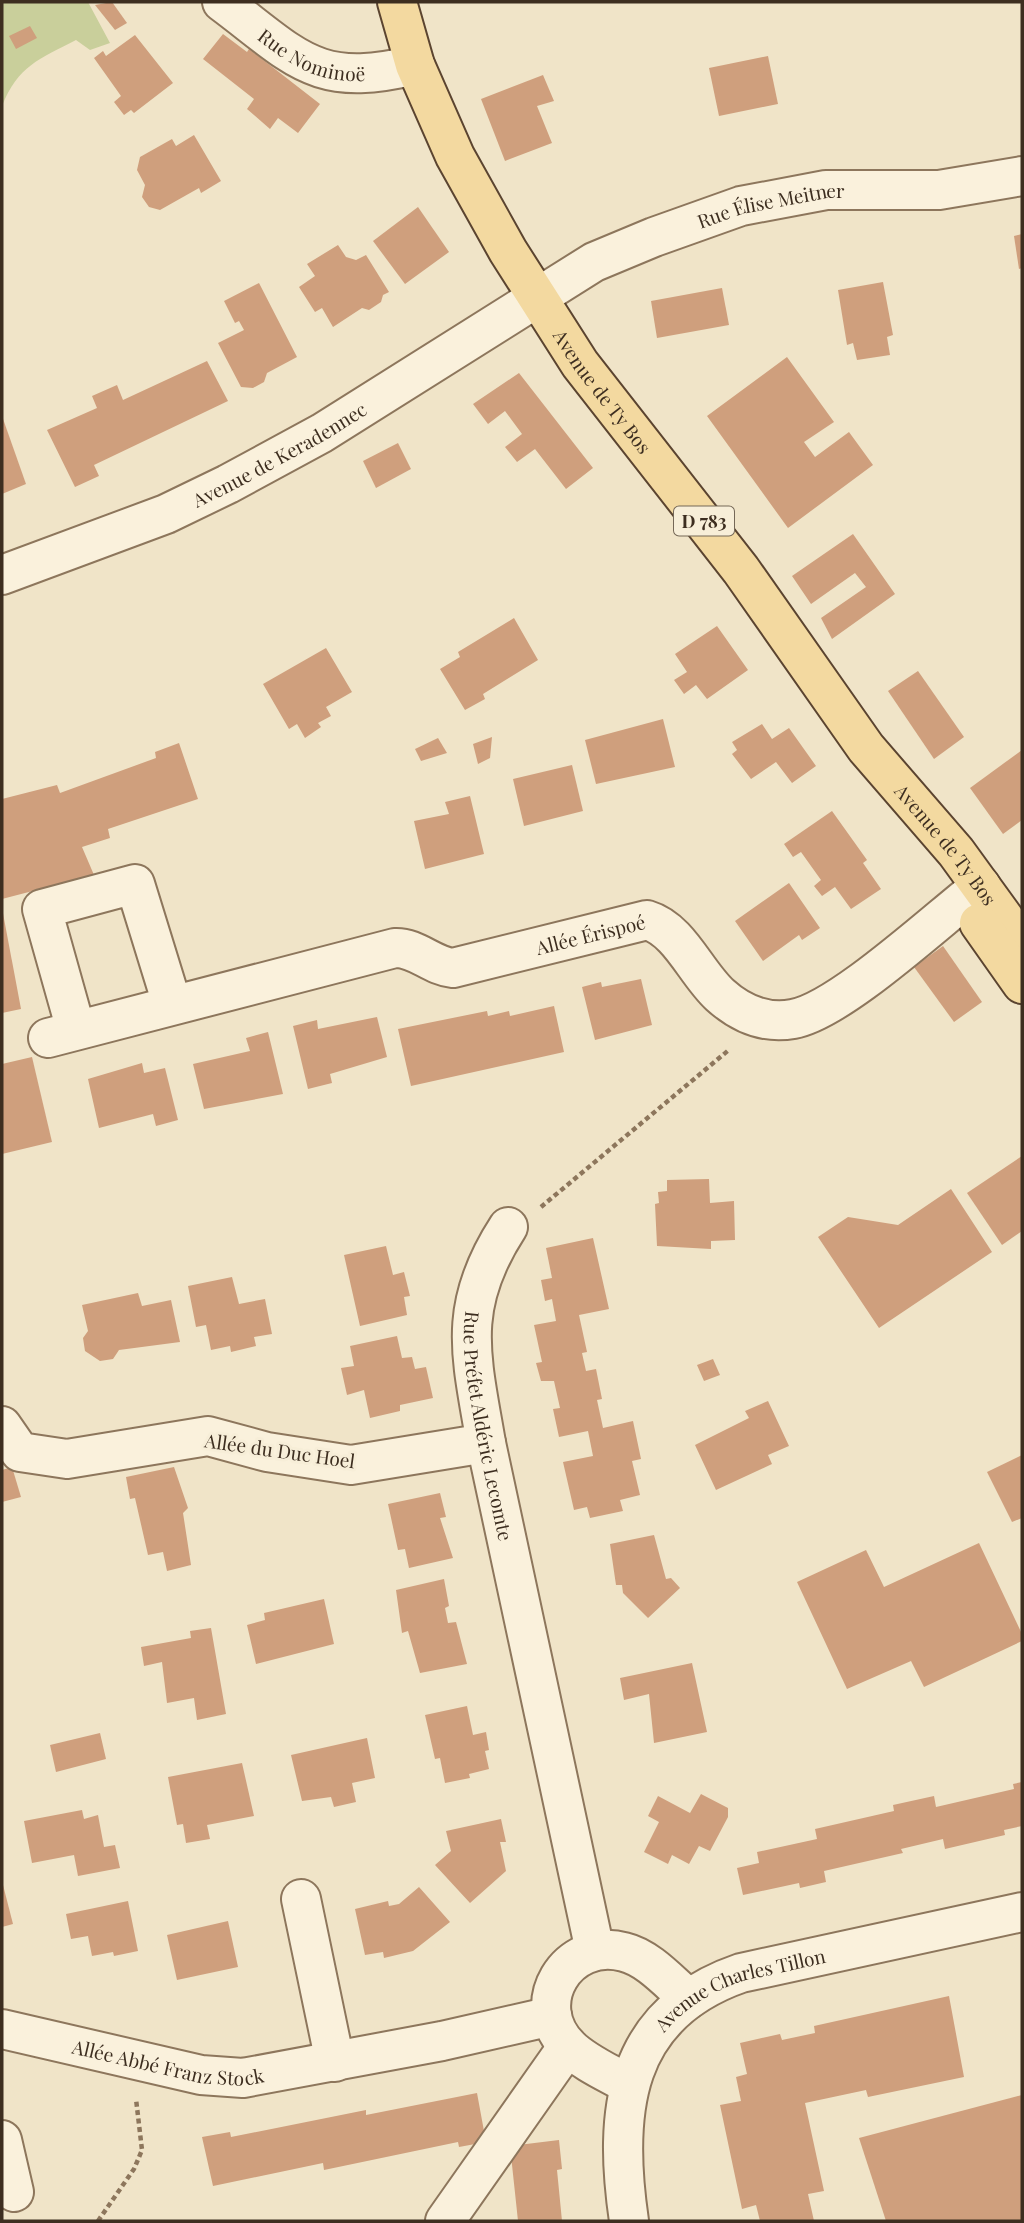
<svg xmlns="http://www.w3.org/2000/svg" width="1024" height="2223" font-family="'Playfair Display',serif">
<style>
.green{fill:#c9cf9b}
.building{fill:#cf9f7d}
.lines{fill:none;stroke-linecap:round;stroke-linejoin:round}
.minor-casing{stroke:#8d765c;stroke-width:42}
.major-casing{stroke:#5b4430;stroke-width:42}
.path{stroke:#8d765c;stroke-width:4.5;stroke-dasharray:5 3.5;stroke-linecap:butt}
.minor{stroke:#faf1dc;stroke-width:38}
.major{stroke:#f3d9a0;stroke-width:38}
.labels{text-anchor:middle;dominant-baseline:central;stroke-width:6;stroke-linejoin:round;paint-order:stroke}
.shield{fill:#f7eed8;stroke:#756857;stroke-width:2}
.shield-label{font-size:18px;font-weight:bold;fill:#3d2e20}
.street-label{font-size:19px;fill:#3d2e20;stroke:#f7eed8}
</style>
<rect width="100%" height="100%" fill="#f0e4c8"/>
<!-- green -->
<path class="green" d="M2,2H88L110,43L90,50L76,40C39,59 18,66 2,106Z"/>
<!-- building -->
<g class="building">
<path d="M112,2L127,23L115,30L95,5Z"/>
<path d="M30,26L37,38L16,49L9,36Z"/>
<path d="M223,34L247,52L249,49L320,104L298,133L278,118L270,129L247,109L254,99L203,59Z"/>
<path d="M135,35L173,83L134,113L131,110L124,115L114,102L121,96L94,58L103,51L106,56Z"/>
<path d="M768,56L778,104L719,116L709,68Z"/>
<path d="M543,75L554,101L537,106L552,143L505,161L481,99Z"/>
<path d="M194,135L221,181L201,193L199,188L160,210L149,207L142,197L145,185L137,170L140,157L172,139L176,146Z"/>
<path d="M418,207L449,252L405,284L373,241Z"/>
<path d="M1022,234V268L1019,269L1014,236Z"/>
<path d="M338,245L346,257L356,260L366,255L389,292L383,295L381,302L369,310L362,308L333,327L322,308L315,312L299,287L315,276L307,264Z"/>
<path d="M883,282L893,335L887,337L890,355L857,360L853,343L847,345L838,290Z"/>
<path d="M259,283L297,357L267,373L264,382L253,388L241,387L218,343L244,330L239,321L235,323L224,301Z"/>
<path d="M722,288L729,325L657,338L651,301Z"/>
<path d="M787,357L834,422L804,442L815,457L849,432L873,465L788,528L707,416Z"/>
<path d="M207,361L228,401L94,465L99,476L75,487L47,430L97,408L92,396L117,385L123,400Z"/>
<path d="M519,373L593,468L566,489L535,449L517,462L505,447L522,434L505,411L488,424L473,404Z"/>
<path d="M2,416L26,484L2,494Z"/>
<path d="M398,443L411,469L376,488L363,461Z"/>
<path d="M853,534L895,594L832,639L821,618L866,587L855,573L811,604L792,576Z"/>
<path d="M514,618L538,660L483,694L485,699L465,710L440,669L460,657L458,652Z"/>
<path d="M717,626L748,670L707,699L696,685L684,694L674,680L687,672L675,654Z"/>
<path d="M326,648L352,692L326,707L331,716L318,723L321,727L305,738L297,724L289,729L263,684Z"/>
<path d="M918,671L964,737L934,759L888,691Z"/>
<path d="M663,719L675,767L596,784L585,740Z"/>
<path d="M762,724L772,739L789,728L816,766L792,783L776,762L751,779L732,754L737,750L732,742Z"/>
<path d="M492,737L490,758L478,764L473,744Z"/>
<path d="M438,738L447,753L421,761L415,749Z"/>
<path d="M179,743L198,799L108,829L110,838L82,847L94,875L2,899V799L57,785L60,793L156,758L155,752Z"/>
<path d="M1022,750V820L1003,834L970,788Z"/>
<path d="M572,765L583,811L524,826L513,779Z"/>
<path d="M470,796L484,854L425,869L414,821L449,814L445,802Z"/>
<path d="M832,811L867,860L863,863L881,889L851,909L835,887L822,896L814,886L821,880L801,852L793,857L784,844Z"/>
<path d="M789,883L820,928L802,940L799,935L763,961L735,921Z"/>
<path d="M2,908L21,1009L2,1013Z"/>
<path d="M943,946L982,1002L954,1022L914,967Z"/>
<path d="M641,979L652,1025L595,1040L582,987L601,982L602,987Z"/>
<path d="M554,1006L564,1052L411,1086L398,1029L487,1011L488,1016L509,1011L510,1016Z"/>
<path d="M377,1017L387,1057L330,1074L332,1083L308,1089L293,1026L317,1020L318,1029Z"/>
<path d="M268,1032L283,1094L204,1109L193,1064L250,1051L246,1038Z"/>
<path d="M32,1057L52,1142L2,1154V1064Z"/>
<path d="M142,1063L144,1073L165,1068L178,1120L156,1126L153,1114L99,1128L88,1079Z"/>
<path d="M1022,1156V1231L1002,1245L967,1193Z"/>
<path d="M709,1179L710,1203L734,1201L735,1240L711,1241V1249L657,1246L655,1204L659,1203L658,1192L667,1191V1180Z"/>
<path d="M951,1189L992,1252L879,1328L818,1237L848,1217L898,1225Z"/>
<path d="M593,1238L609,1309L579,1315L587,1352L582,1353L586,1371L596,1369L602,1399L597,1400L603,1428L633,1421L641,1459L632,1461L640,1495L620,1500L623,1511L590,1518L587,1507L574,1510L563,1462L593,1456L588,1431L559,1437L553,1409L560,1408L554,1381H541L536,1363L542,1362L534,1325L556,1321L552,1299L545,1301L541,1280L552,1278L546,1248Z"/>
<path d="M386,1246L393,1275L404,1272L410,1296L404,1297L407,1315L360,1326L344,1255Z"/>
<path d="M232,1277L239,1304L265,1299L272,1334L254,1337L256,1346L231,1352L230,1346L211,1350L206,1325L196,1327L188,1286Z"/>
<path d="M138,1293L142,1306L171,1300L180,1342L119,1350L113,1359L100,1361L85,1351L83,1338L88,1331L82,1305Z"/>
<path d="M397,1336L402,1358L412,1357L415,1369L426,1367L433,1398L400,1405V1411L370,1418L364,1390L347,1395L341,1368L354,1366L350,1346Z"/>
<path d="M713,1359L720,1375L704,1381L697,1365Z"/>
<path d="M768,1401L789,1446L768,1455L772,1464L716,1490L695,1445L749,1418L745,1411Z"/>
<path d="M1022,1455V1518L1012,1522L987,1472Z"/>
<path d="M12,1467L21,1497L2,1502V1470Z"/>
<path d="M174,1467L188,1508L183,1513L191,1565L167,1571L163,1552L148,1555L135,1498L130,1499L126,1477Z"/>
<path d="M440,1493L446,1517L440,1518L453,1558L409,1568L405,1549L398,1550L388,1504Z"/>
<path d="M654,1535L666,1579L671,1578L680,1588L648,1618L623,1593L622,1585H616L610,1544Z"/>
<path d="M979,1543L1022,1634V1641L924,1687L911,1661L847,1689L797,1582L866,1550L884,1587Z"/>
<path d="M444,1579L449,1606L445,1608L448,1623L456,1622L467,1664L420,1673L408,1631L402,1633L396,1590Z"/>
<path d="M324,1599L334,1644L256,1664L247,1625L265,1620L264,1613Z"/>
<path d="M211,1628L226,1714L197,1720L194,1698L167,1703L162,1662L144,1666L141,1647L191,1638L190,1631Z"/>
<path d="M692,1663L707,1732L654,1743L649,1694L624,1700L620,1678Z"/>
<path d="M467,1706L473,1735L486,1732L489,1750L485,1751L489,1769L469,1774L470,1778L445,1783L440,1758L435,1759L425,1715Z"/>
<path d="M100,1733L106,1759L56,1772L50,1745Z"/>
<path d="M367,1738L375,1778L352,1783L356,1802L334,1807L331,1797L302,1801L291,1755Z"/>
<path d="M242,1763L254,1816L207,1825L210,1839L186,1843L183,1824L177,1825L168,1777Z"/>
<path d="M1022,1782V1826L1004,1830L1005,1835L945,1849L943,1839L901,1849L903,1853L824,1871L826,1882L800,1888L799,1883L743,1895L737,1868L759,1863L757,1852L817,1839L815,1829L894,1811L893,1805L934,1796L936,1807L1014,1789L1013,1784Z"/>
<path d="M701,1794L728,1808V1817L710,1851L699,1846L689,1864L672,1855L668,1864L644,1852L659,1822L648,1816L658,1796L690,1813Z"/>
<path d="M82,1810L84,1819L98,1815L104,1847L115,1845L120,1868L78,1876L74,1855L32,1863L24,1821Z"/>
<path d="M501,1819L506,1842H500L506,1871L470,1903L435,1865L451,1851L446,1831Z"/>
<path d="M2,1881L13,1924L2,1927Z"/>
<path d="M419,1887L450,1922L413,1951L384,1958L383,1952L365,1955L355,1909L388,1901L389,1906L399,1904Z"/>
<path d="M128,1901L138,1951L114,1956L113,1952L92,1956L88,1936L71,1939L66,1914Z"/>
<path d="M228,1921L238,1967L177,1980L167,1935Z"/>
<path d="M949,1996L964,2077L868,2097L866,2090L805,2103L824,2191L808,2194L814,2221H760L756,2205L742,2209L720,2105L741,2101L736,2077L747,2074L740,2043L780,2034L782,2040L815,2033L814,2026Z"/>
<path d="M477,2093L486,2142L459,2147L458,2142L324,2170L323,2163L213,2186L202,2137L230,2132L231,2137L366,2110V2115Z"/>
<path d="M1022,2095V2221H886L859,2138Z"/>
<path d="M559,2140L562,2169L557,2170L562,2221H518L510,2146Z"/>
</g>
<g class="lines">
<defs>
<g id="minor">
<path id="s1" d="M222,2C297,58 315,89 415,65"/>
<path id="s2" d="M2,575L166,514L228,484L322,433L594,262L654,237L741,206L826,190H939L1022,176"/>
<path d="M76,1030L42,909L135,884L172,1004"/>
<path id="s3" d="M48,1038L395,948C416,947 432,966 453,968L647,920C680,930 695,972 720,995C741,1014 765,1024 793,1019C840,1011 939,918 981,886"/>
<path id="s4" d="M508,1227C456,1307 471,1355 486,1443L595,1951"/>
<path d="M2,1426L20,1452L67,1459L208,1436L267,1452L351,1465L486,1443"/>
<path d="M301,1899L335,2062"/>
<path id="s5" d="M2,2029L201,2075L243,2078L442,2041L552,2016"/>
<path d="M628,2084C609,2073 585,2063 569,2047C526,2004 567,1937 624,1952C649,1958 670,1983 689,1999"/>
<path d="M2,2140L14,2192"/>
<path d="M445,2221L568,2046"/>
<path id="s6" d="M629,2221C613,2113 622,2014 741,1973L1022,1912"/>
</g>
<g id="major">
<path id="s7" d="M397,2L415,65L455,156L508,251L580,364L741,570L866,748L956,852L1022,943"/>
<path d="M979,923L1022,984"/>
</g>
</defs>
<!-- minor casing -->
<use href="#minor" class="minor-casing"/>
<!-- major casing -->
<use href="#major" class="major-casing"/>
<!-- path -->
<g class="path">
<path d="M541,1207L730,1049"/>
<path d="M98,2221L134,2169L142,2150L136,2099"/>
</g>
<!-- minor -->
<use href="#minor" class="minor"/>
<!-- major -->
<use href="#major" class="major"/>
</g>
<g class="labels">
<!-- shield labels -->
<rect class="shield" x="674" y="506.5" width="60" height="29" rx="5"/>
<g class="shield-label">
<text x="704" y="521">D 783</text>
</g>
<!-- street labels -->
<g class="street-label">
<text stroke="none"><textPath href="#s1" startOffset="107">Rue Nominoë</textPath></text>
<text stroke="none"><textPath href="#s2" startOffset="859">Rue Élise Meitner</textPath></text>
<text stroke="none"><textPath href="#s7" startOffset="443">Avenue de Ty Bos</textPath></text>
<text stroke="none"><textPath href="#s2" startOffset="303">Avenue de Keradennec</textPath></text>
<text stroke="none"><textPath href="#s7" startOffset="1012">Avenue de Ty Bos</textPath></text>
<text stroke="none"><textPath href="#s3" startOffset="562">Allée Érispoé</textPath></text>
<text stroke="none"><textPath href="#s4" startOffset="208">Rue Préfet Aldéric Lecomte</textPath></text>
<text transform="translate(280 1450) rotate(8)">Allée du Duc Hoel</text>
<text stroke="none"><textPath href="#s6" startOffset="294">Avenue Charles Tillon</textPath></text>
<text stroke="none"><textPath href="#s5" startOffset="170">Allée Abbé Franz Stock</textPath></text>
</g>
</g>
<!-- border -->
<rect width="1024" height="2223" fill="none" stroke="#3d2e20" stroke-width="7"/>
</svg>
